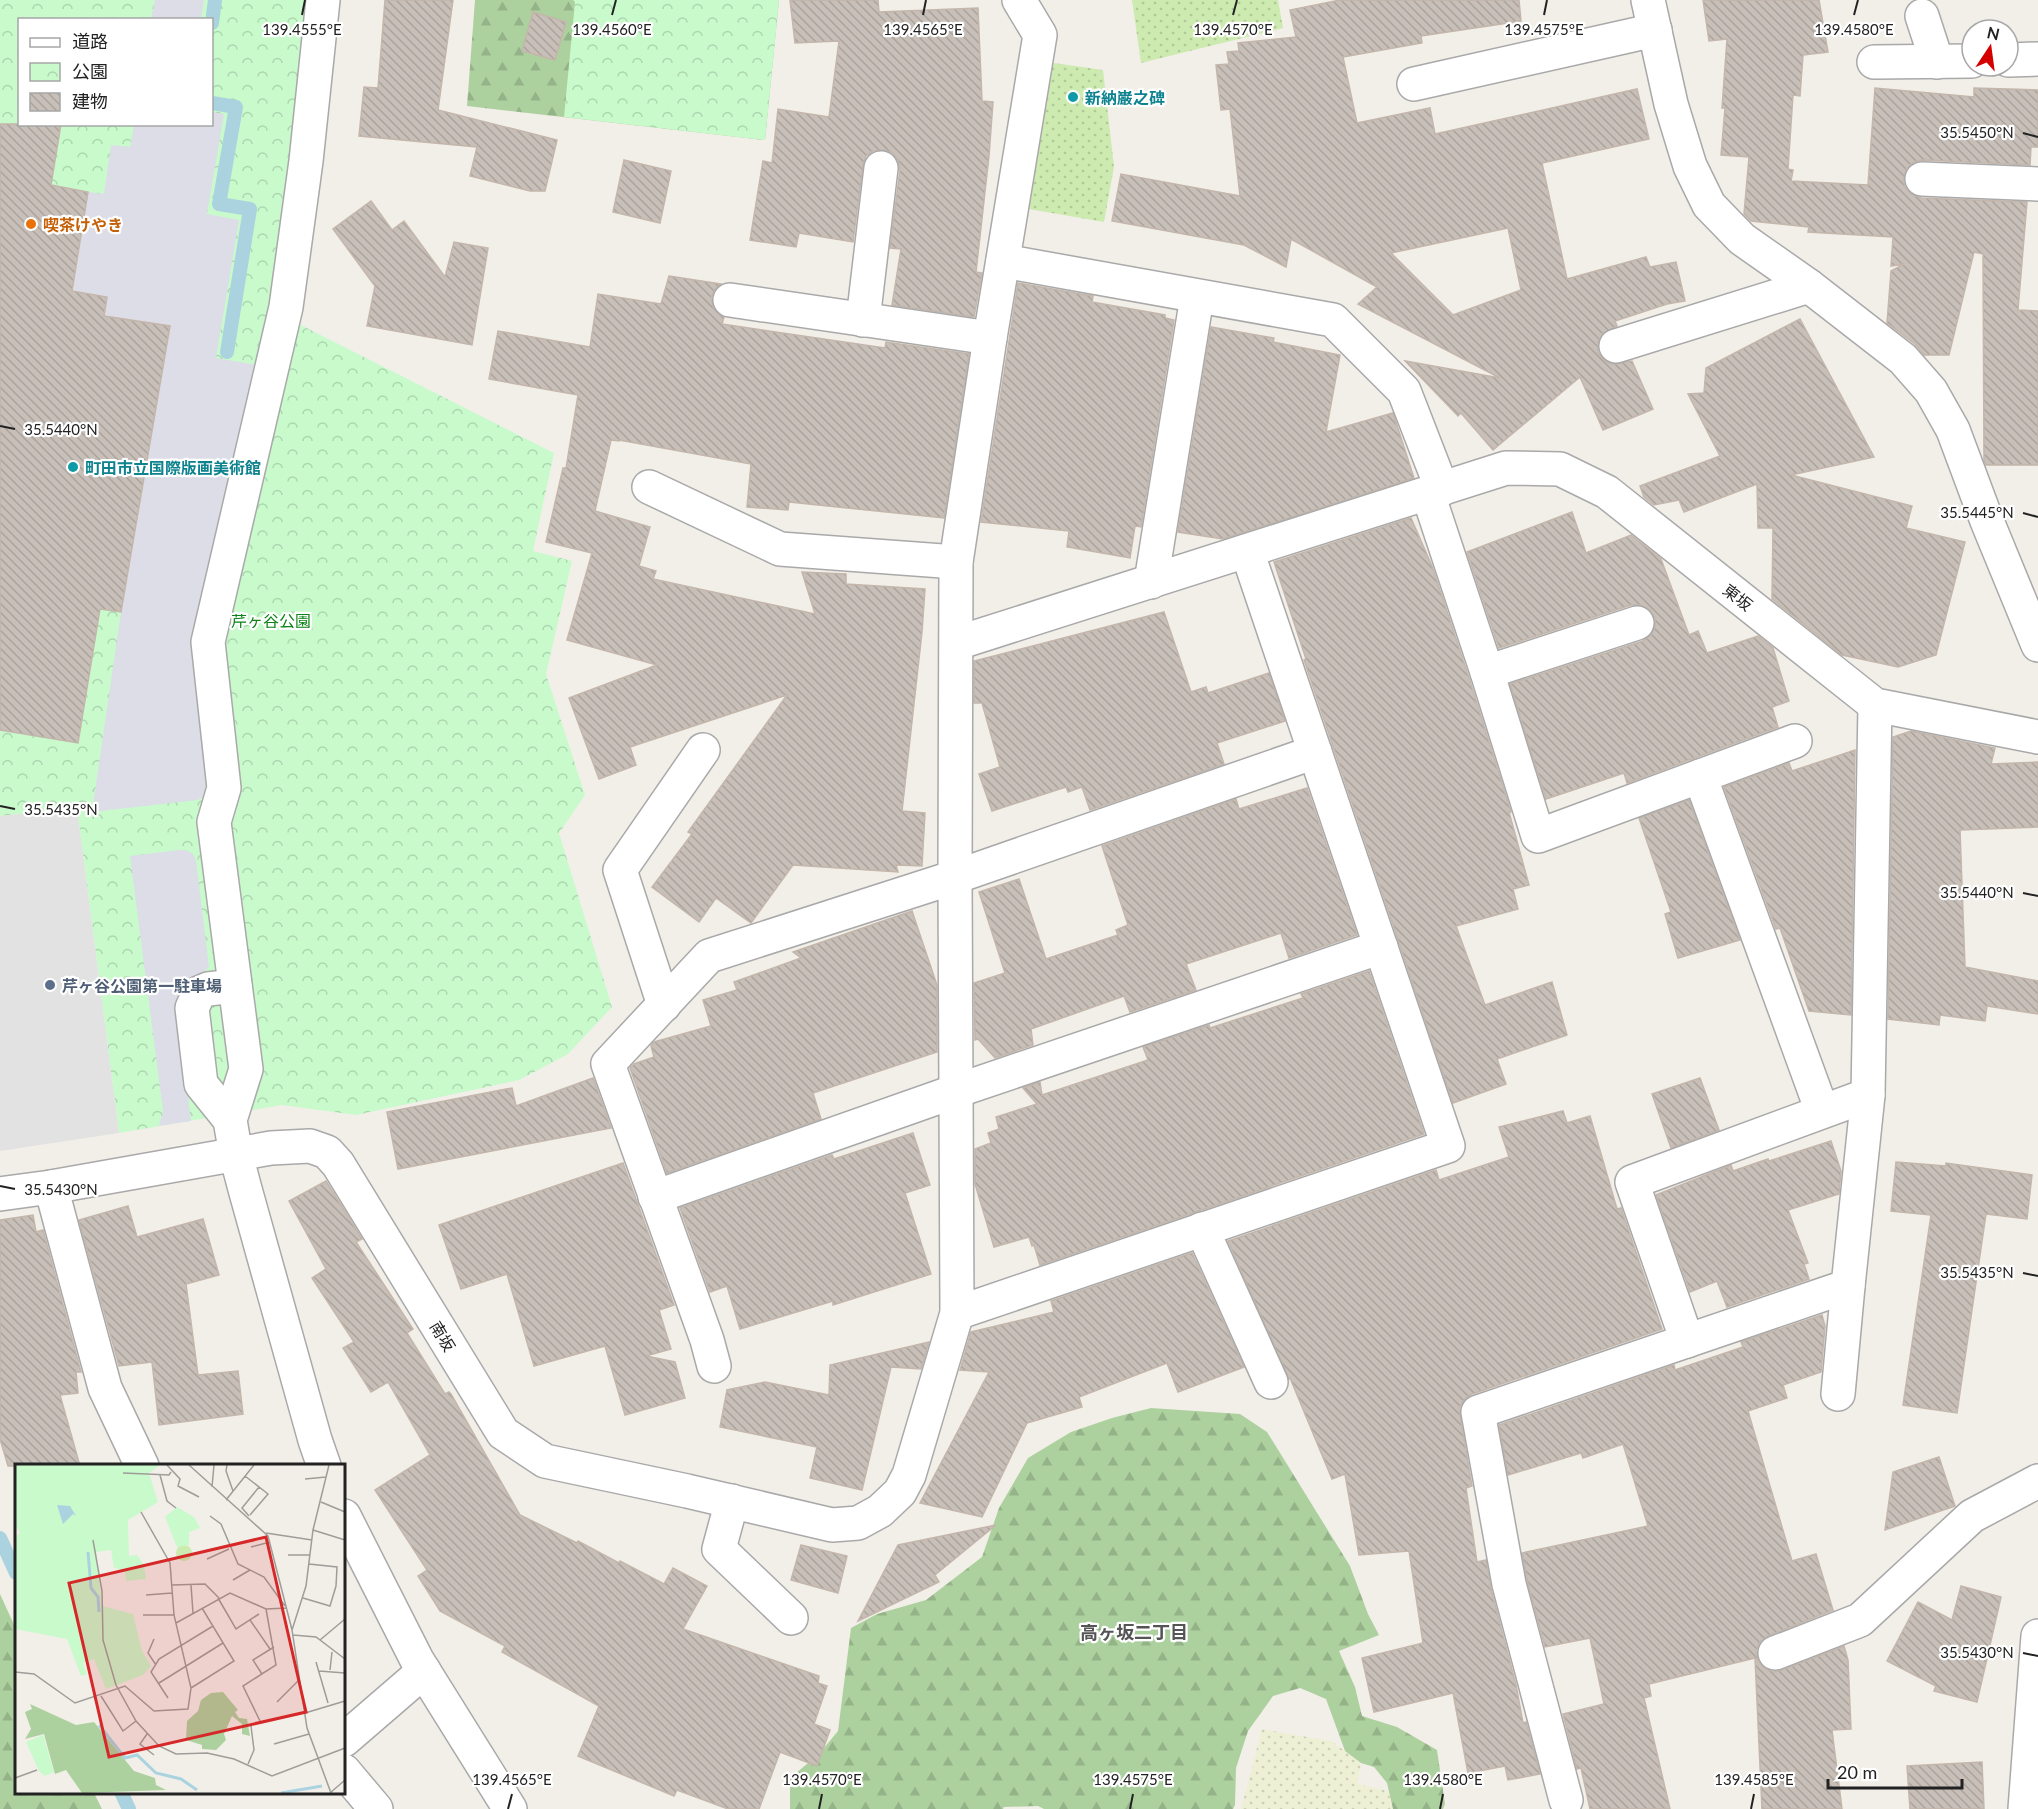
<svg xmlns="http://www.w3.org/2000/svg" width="2038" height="1809" font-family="Lato,'Noto Sans JP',sans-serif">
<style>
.farmland{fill:url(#farmland-dots)}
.grass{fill:url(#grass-dots)}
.forest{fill:url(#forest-firs)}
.park{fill:url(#park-crowns);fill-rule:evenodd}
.parking{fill:#e2e2e2}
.plaza{fill:#dddde8}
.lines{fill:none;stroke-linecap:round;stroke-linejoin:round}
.stream{stroke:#aad3df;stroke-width:14}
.building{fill:url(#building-back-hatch);stroke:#c4b6ab;stroke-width:1.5;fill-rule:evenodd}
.minor-casing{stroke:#a9a9a9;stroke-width:36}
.minor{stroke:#fff;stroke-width:33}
.ticks{fill:none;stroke:#222;stroke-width:2}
.culture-dot{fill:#0f9aa8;stroke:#fff;stroke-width:2}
.food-dot{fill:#e8710a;stroke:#fff;stroke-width:2}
.service-dot{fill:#5c6f8a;stroke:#fff;stroke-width:2}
.labels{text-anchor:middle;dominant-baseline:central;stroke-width:4.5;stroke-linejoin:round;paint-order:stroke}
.culture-label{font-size:16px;font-weight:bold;fill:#0d838f;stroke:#fff;text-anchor:start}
.food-label{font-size:16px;font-weight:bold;fill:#c56008;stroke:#fff;text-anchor:start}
.street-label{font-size:16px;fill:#222;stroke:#fff}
.park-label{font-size:16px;fill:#0c8416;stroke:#fff}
.service-label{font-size:16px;font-weight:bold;fill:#4e5e75;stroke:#fff;text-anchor:start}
.neighbourhood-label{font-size:18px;font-weight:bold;fill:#555;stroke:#fff}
.inset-river{fill:none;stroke:#aad3df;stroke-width:3}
.inset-road{fill:none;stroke:#9f9d99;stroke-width:1.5}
.view{fill:#d62828;fill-opacity:0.15;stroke:#d62828;stroke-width:3}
.inset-edge{fill:none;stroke:#222;stroke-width:3}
.ticks-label{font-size:15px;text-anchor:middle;fill:#222;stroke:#fff;stroke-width:4.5;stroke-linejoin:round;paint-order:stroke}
</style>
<defs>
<pattern id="farmland-dots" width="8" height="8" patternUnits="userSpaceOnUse" patternTransform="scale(1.5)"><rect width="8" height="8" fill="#eef0d5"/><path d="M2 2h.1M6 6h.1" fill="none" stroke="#ccceb7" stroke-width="1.8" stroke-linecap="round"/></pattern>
<pattern id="grass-dots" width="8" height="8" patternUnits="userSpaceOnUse" patternTransform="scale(1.5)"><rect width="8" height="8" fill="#cdebb0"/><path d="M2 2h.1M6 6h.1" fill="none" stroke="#b0c997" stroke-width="1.8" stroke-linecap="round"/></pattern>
<pattern id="forest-firs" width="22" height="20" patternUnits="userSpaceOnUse" patternTransform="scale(1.5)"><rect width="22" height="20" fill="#add19e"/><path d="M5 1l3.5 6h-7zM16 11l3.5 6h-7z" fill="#95b388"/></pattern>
<pattern id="park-crowns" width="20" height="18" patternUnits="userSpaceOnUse" patternTransform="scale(1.5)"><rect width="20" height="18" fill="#c8facc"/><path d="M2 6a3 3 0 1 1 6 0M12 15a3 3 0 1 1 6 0" fill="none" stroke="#acd6af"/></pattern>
<pattern id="building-back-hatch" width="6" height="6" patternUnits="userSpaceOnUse" patternTransform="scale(1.5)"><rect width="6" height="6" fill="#c7bfb8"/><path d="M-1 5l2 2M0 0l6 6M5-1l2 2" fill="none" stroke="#aba49e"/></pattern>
</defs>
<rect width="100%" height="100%" fill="#f2efe9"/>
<!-- farmland -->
<path class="farmland" d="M1262,1729L1331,1741L1361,1763L1357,1784L1388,1791L1393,1809H1241Z"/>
<!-- grass -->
<g class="grass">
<path d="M1132,0H1278L1283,28L1141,63Z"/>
<path d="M1047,62L1103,70L1114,167L1104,222L1023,208Z"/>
</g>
<!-- forest -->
<g class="forest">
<path d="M475,0H779L765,140L467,106Z"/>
<path d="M1151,1408L1240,1414L1267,1432L1350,1566L1368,1614L1379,1635L1339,1651L1355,1687L1362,1716L1397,1727L1437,1750L1445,1804L1443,1809H1393L1387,1783L1374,1767L1361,1763L1345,1751L1326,1699L1300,1688L1273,1696L1248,1731L1236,1768L1235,1805L1233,1809H1044L1038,1806L1004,1807L1003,1809H790V1778L819,1754L838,1731L851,1628L877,1614L926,1600L982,1557L999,1508L1028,1458L1071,1432L1112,1418Z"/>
<path d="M0,1594L16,1629V1792L94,1793L102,1809H0Z"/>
</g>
<!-- park -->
<g class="park">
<path d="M0,0H307L273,311L554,453L533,551L572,561L546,674L585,795L559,833L612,1007L568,1054L519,1080L356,1115L282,1105L119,1133L77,809L0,816ZM20,20H212V124H20Z"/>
<path d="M573,0H779L765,140L564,117L575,2Z"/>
</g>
<!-- parking -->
<path class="parking" d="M77,808L119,1133L0,1151V816Z"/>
<!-- plaza -->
<g class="plaza">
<path d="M155,0H204L201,19H151Z"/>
<path d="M212,112L224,114L207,214L239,220L216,358L258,365L193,642L207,788L202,798L197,800L92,812L121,612L169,326L104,316L107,297L72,291L88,192L104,194L111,145L130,147L134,125L212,124Z"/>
<path d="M179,850H186L193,854L196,860L209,967L206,970L195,976L185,983L179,995L177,1006L191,1121L159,1126L163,1111L130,856Z"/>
</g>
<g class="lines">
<!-- stream -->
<g class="stream">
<path d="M212,23L215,0"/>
<path d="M212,103L236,107L219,204L250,209L227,352"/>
<path d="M0,1538L16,1573"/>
<path d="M121,1792L129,1809"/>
</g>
</g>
<!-- building -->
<g class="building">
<path d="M385,0H453L438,110L557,140L545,191H530L470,176L477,147L359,136L364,87L378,88Z"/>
<path d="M790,0H878L879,12L978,8L982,101L993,102L989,156L976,272L982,273L974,317L892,305L901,249L890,248L900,170L898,160L892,153L884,150L873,151L866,156L863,165L853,242L799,233L796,247L750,240L763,161L772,163L778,109L829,117L839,41L795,43Z"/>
<path d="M1340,0H1519L1521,21L1421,36L1422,43L1343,57L1357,123L1430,108L1435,134L1637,89L1649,139L1542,163L1567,279L1646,257L1650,267L1676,262L1685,301L1667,304L1615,321L1617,326L1603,333L1598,342V352L1604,360L1612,364L1632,361L1653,409L1603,430L1580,377L1493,450L1461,413L1458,416L1405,361L1500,378L1358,304L1377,287L1291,239L1286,267L1244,245L1112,221L1121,174L1240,196L1230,109L1221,110L1216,65L1229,64L1227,52L1239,51L1238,43L1296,37L1290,10ZM1508,228L1521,290L1453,315L1391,253Z"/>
<path d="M1703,0H1819L1828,52L1803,55L1800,96L1793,95L1788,169L1793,170L1791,181L1868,185L1875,88L1974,97V88L2038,90V147H2031L2030,165L1922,160L1914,162L1907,168L1903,179L1905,187L1911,194L1921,198L2027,202L2018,310L2038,311V465H1986L1984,461L1983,254L1974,252L1949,355H1924L1915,344L1887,323L1891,271L1904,264L1891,266L1893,237L1808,232L1809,227L1751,221L1744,214L1749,157L1721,155L1725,108H1722L1727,39L1709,41Z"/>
<path d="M533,12L566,22L555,60L522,51Z"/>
<path d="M0,124H61L51,185L88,192L72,291L107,297L104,316L170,326L121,612L100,609L78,743L0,730Z"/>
<path d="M624,160L671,171L660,223L613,212Z"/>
<path d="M371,201L392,230L404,221L445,277L454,242L488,248L472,345L367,326L375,286L333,229Z"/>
<path d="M669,276L721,284L715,289L711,298L713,307L718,314L724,317L722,324L885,348L886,342L969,354L944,518L789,502L788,510L747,507L751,464L619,440V441L611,440L595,511L650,527L639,566L656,571L653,579L815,614L802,572L846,574V584L925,589L922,632L902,811L925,813L922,866L896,865L898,872L793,865L751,923L716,898L699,922L652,887L692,834L688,832L787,695L630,747L636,765L599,779L569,698L657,665L567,640L592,553L546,542L563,468H566L578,395L489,379L498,331L590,347L598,294L661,304Z"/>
<path d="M1018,283L1093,296L1092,302L1165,315V318L1174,320L1141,527L1135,526L1130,558L1067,547L1069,531L981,522Z"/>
<path d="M1800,319L1874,457L1791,475L1912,506L1906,528L1965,542L1936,655L1898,667L1842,655L1772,599L1773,528H1758L1757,484L1684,512L1679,500L1654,505L1644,497L1640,486L1720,456L1688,394L1704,393L1706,368Z"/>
<path d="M1211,327L1274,338L1273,342L1340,355L1326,432L1393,413L1414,478L1223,539L1178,532Z"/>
<path d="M1572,512L1586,553L1631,535L1661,559L1689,635L1698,631L1707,653L1758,636L1773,648L1789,701L1772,707L1778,727L1627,783L1624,773L1546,799L1510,684L1643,641L1651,635L1655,627V618L1649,609L1640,605H1631L1499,648L1467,552Z"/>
<path d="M1411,518L1432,566L1469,678L1511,812H1509L1529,885L1513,889L1518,909L1456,926L1485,1005L1552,982L1567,1035L1497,1059L1506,1084L1453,1103L1304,660L1306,659L1274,562Z"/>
<path d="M1164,612L1191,692L1206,687L1208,693L1269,673L1285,721L1217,743L1224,764L1090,810L1082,787L1068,792L1066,787L992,811L979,774L1000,767L982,703H974V661Z"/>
<path d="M1911,731L1995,748L1991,764L2038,762V827L1960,830L1965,967L2038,981V1014L1987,1006L1985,1021L1940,1015L1939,1025L1888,1019L1893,737Z"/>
<path d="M1855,750L1851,1015L1809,1011L1780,928L1776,929L1724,787L1789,763L1792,771Z"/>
<path d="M1307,788L1357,935L1289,958L1281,933L1186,964L1196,990L1130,1012L1124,996L1031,1029L1033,1045L995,1058L978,1039L975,1040L974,983L1005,973L979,892L1019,879L1046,959L1118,935L1116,930L1128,925L1102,846L1236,799L1239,809Z"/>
<path d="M1689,800L1740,940L1678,958L1665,914L1671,912L1639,818Z"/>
<path d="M912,911L937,985V1052L813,1093L821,1119L667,1173L630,1068L634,1064L654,1057L651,1046L654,1042L711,1026L703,1000L737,990L734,982L801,958L793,952Z"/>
<path d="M1369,971L1424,1134L1040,1265L1034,1245L1032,1246L1029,1237L994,1247L975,1184V1149L991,1143L988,1133L999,1129L996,1117L1037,1104L1023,1088L1040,1082L1042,1095L1148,1060L1143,1047L1209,1025L1210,1028L1303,998L1301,994Z"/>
<path d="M593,1078L611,1128L398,1169L387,1112L512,1088L516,1106Z"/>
<path d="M1700,1078L1719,1130L1671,1148L1652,1094Z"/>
<path d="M1563,1111L1567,1123L1590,1116L1617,1209L1621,1208L1662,1329L1472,1394L1465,1399L1460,1406V1415L1472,1486L1466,1488L1477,1562L1486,1560L1491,1589L1516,1685L1523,1723L1526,1722L1540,1774L1508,1780L1505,1766L1468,1773L1453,1693L1374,1712L1362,1658L1423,1643L1409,1551L1359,1555L1345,1474L1332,1479L1290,1378L1289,1379L1228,1241L1436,1170L1439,1180L1509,1157L1499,1127Z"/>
<path d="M913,1133L930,1185L905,1193L931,1274L833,1305V1301L740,1329L727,1286L710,1292L680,1208L832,1155L834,1159Z"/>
<path d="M1831,1141L1841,1171L1839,1194L1788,1210L1808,1263L1804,1264L1809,1279L1727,1307L1717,1281L1690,1292L1656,1195L1731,1165L1733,1171L1768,1159L1769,1161Z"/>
<path d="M1896,1162L1946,1166V1163L2032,1175L2027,1219L1986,1214L1957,1413L1903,1405L1931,1215L1891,1211Z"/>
<path d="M623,1163L674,1305L659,1310L671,1349L646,1356L675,1362L685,1398L625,1415L605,1346L534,1366L507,1274L461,1289L439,1225Z"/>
<path d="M326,1181L362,1239L356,1242L413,1329L407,1333L445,1394L449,1392L451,1394L520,1515L577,1543L578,1541L619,1563L620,1561L664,1584L673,1568L707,1586L683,1629L819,1676L818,1683L827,1686L814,1724L830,1730L817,1766L780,1752L759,1809H728L677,1790L674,1796L578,1756L599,1706L502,1652L505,1646L440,1611L418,1576L427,1570L375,1490L430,1455L388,1382L371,1392L343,1348L354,1342L312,1278L326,1269L289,1201Z"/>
<path d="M128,1206L137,1237L203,1219L219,1275L186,1284L198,1375L238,1371L243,1414L159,1425L152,1362L119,1366L79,1220Z"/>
<path d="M33,1215L36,1232L43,1230L81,1372H76L78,1393L60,1395L80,1466H8L0,1439V1220Z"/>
<path d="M1192,1253L1244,1367L1178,1392L1167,1363L1079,1397L1082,1407L1027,1423L982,1517L920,1503L989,1372L960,1370L971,1332L1054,1312L1051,1301Z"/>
<path d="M1822,1315L1825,1326L1821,1372L1783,1385L1787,1398L1748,1411L1792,1561L1816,1554L1833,1610L1768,1636L1760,1642L1756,1651L1758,1660L1763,1667L1773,1672L1782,1670L1844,1646L1848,1660L1851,1729L1832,1730L1842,1809H1762L1755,1658L1649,1684L1651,1696L1644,1698L1670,1809H1590L1581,1768L1577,1769L1563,1714L1604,1704L1590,1638L1545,1647L1527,1580L1522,1553L1648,1526L1623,1444L1583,1458L1581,1453L1508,1475L1499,1425L1674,1365L1675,1370L1743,1347L1741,1342Z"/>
<path d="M929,1342L921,1369L891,1367L862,1490L810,1478L817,1447L720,1427L727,1390L765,1382L829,1395L830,1365Z"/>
<path d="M1939,1457L1955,1506L1885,1530L1893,1472Z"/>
<path d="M996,1525L935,1575L939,1582L858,1621L898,1545Z"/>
<path d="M801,1545L847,1556L838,1593L791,1580Z"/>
<path d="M1961,1586L2001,1597L1977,1702L1934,1691L1936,1686L1887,1661L1918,1602L1952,1620Z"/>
<path d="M1982,1762L1984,1809H1910L1907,1766Z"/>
</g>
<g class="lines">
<defs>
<g id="minor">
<path d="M323,0L306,161L286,307L208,642L224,788L214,822L246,1069L230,1120L236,1155L245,1189L315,1440L324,1466"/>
<path d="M1648,0L1671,104L1690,166L1709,205L1742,239L1809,286L1903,359L1931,391L1953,430L1987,521L2038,645"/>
<path d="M1922,16L1937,62"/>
<path d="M2008,60L2038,59"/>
<path d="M1874,62L1972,61"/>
<path d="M1414,84L1655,30"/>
<path d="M1922,179L2038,184"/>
<path d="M1003,261L1333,320L1404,391L1442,489"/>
<path d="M730,300L990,338"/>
<path d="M863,320L881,168"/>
<path d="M1616,346L1809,286"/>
<path d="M649,487L780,549L956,562"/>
<path d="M1428,494L1487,672L1538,836L1795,741"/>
<path d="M1151,582L1197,297"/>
<path d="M957,643L1506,468L1560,469L1607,492L1875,705L2038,737"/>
<path d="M1487,672L1637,623"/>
<path d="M1700,776L1822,1111"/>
<path d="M664,1005L620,870L703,750"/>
<path d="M230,1120L201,1084L192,1008L199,993L208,989L235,986"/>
<path d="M51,1187L105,1388L142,1466"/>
<path d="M0,1194L51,1187L271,1148L310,1146L327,1152L338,1164L503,1433L545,1461L687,1491L832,1525L858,1523L880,1511L900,1492L909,1475L957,1313L955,877L956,562L990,338L1040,35L1019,0"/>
<path d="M655,1197L956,1091L1381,947"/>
<path d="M1202,1229L1271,1382"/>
<path d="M957,1313L1448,1146L1247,551"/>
<path d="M1687,1341L1632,1182L1868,1095"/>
<path d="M714,1366L707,1340L608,1064L709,956L955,877L1315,752"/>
<path d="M1838,1394L1848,1286"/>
<path d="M732,1501L719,1549L791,1618"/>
<path d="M344,1516L417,1660L510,1809"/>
<path d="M1775,1653L1860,1620L1972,1516L2038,1481"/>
<path d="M344,1740L424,1671"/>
<path d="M344,1771L376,1809"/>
<path d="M1566,1800L1509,1584L1478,1412L1848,1286L1868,1095L1875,705"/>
<path d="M2025,1809L2038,1636"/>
</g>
</defs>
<!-- minor casing -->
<use href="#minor" class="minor-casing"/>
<!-- minor -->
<use href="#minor" class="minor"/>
</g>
<!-- ticks -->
<path class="ticks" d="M302,15L305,0M612,15L616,0M923,15L926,0M1233,15L1237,0M1544,15L1547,0M1854,15L1858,0M2023,133L2038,137M0,426L15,429M2023,513L2038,517M0,806L15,809M2023,893L2038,896M0,1186L15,1189M2023,1273L2038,1276M2023,1653L2038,1656M508,1809L512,1794M819,1809L822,1794M1130,1809L1133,1794M1440,1809L1443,1794M1751,1809L1754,1794"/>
<!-- markers -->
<g class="culture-dot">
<circle cx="1073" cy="97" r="6"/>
<circle cx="73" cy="467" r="6"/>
</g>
<circle class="food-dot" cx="31" cy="224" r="6"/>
<circle class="service-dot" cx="50" cy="985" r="6"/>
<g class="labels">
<!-- culture labels -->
<g class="culture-label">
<text x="1085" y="97">新納巌之碑</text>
<text x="85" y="467">町田市立国際版画美術館</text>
</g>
<!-- food labels -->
<g class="food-label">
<text x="43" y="224">喫茶けやき</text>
</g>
<!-- street labels -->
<g class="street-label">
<text transform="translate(1738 597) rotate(38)">東坂</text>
<text transform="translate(443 1336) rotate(59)">南坂</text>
</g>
<!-- park labels -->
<g class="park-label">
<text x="271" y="620">芹ヶ谷公園</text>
</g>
<!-- service labels -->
<g class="service-label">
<text x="62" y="985">芹ヶ谷公園第一駐車場</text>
</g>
<!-- neighbourhood labels -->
<g class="neighbourhood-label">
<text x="1134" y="1632">高ヶ坂二丁目</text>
</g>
</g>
<!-- overview -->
<g transform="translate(15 1464)">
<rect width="330" height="330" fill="#f2efe9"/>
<path d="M161 89a8 8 0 1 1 16 0a8 8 0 1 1-16 0Z" fill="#cdebb0"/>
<path d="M208,228L223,246L220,248L224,254L232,255L235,272L227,270V260L217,252L209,270L211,276L201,286L187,285V281L171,276L172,257L183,247L186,236L196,229ZM15,240L61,261L79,258L119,307L140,314L141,321L151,326L67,329L51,306L40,310L29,270L10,275L16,265L10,248L17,245Z" fill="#add19e"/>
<path d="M0,1H145L134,9L143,38L113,56L114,92L122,91L129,101L131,115L111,117L110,106L99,104L96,86L81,88L87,142L118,150L127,187L136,202L128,211L91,225L79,195L68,199L72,210L66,212L52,175L0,165V73L5,69L0,61ZM162,43L179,53L185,64L174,68V81L162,83L150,53ZM28,271L39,308L30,312L24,307L11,278Z" fill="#c8facc"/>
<path d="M42,41L55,42L61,52L58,50L48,60Z" fill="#aad3df"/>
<path class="inset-river" d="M73,88L76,124L83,133L84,148M84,261L110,294L122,291L141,309L166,315L182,326M266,329L307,322"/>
<path class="inset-road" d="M152,1L165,15L163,22L184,33M174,1L253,72L277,166L292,264L316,329M212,1L211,7L218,27M108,9L154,11L156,8M145,11L152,37L161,44M230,12L253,30L235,51M290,15L311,13M197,23L199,1M211,36L239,1M306,38L330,48M195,52L206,60L223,100L249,113L270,142M234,52L227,44L244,23M298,66L330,76M251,69L297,76M78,76L87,127L88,176L101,221L121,257L144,282L161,290L192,289L219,295L257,312L330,284M236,83L255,78M273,91H295M192,95L214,85M218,116L235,106M157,121L190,120L204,134M176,121L178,149M131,131L157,129M203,134L221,165L244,150M288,134L315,142L321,122L322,103L294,100M128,151H159M235,156L255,185M161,159L215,129L251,145L272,144M277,166L291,122L298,66L314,1M278,171L301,173L330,195M139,175L133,189L141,201M305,176L330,155M301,198L313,239M315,206L317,188M304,207L330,209M0,208L19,210L60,239L110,222L139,247L173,245L176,224L159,151L155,99L126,48M247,210L238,196L259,183M144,219L208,179M176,224L219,197L187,144M86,232L108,267L121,257M153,234L136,208L144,195L198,162M262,238L285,215M290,249L330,237M245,257L228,222L261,201L251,145M132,270L125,280L139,291M259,280L294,270M233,300L239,286L236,262M0,314L22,306M315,329L330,316"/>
<path class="view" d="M251,73L291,248L94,293L54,119Z"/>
<rect width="330" height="330" class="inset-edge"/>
</g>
<g class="ticks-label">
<text x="302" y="35">139.4555°E</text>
<text x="612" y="35">139.4560°E</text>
<text x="923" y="35">139.4565°E</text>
<text x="1233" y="35">139.4570°E</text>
<text x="1544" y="35">139.4575°E</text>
<text x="1854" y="35">139.4580°E</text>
<text x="1977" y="138">35.5450°N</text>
<text x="61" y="435">35.5440°N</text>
<text x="1977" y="518">35.5445°N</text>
<text x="61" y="815">35.5435°N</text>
<text x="1977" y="898">35.5440°N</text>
<text x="61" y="1195">35.5430°N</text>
<text x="1977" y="1278">35.5435°N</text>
<text x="1977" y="1658">35.5430°N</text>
<text x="512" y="1785">139.4565°E</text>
<text x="822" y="1785">139.4570°E</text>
<text x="1133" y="1785">139.4575°E</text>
<text x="1443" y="1785">139.4580°E</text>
<text x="1754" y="1785">139.4585°E</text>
</g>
<!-- legend -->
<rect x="18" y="18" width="195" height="108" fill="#ffffff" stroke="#a7a7a7" stroke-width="1.5"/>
<rect x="30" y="38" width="30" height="9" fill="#ffffff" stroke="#a7a7a7" stroke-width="1.5"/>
<text x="72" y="48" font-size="18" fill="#222222">道路</text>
<rect x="30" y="63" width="30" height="18" fill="url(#park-crowns)" stroke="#a7a7a7" stroke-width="1.5"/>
<text x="72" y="78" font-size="18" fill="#222222">公園</text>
<rect x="30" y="93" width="30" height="18" fill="url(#building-back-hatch)" stroke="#a7a7a7" stroke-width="1.5"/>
<text x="72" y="108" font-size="18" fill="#222222">建物</text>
<!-- north arrow -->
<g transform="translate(1990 48) rotate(13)"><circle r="28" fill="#ffffff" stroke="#a7a7a7" stroke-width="1.5"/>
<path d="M0-4.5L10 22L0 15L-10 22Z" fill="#d40000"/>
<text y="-9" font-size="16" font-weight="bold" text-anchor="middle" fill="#222222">N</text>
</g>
<!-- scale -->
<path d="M1828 1779v9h134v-9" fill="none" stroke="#222222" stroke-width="3"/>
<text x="1837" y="1779" font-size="18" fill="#222222" stroke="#ffffff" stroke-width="4.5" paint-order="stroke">20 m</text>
</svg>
